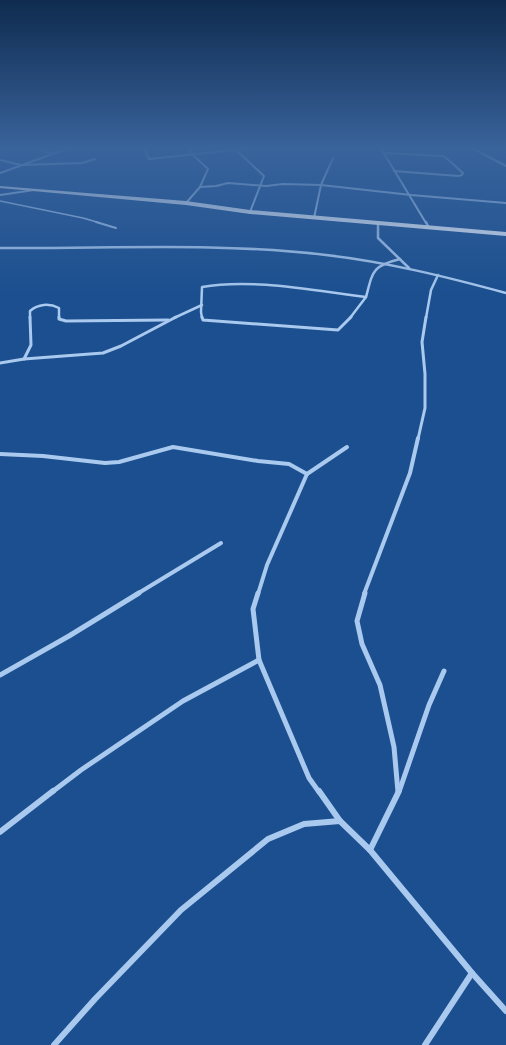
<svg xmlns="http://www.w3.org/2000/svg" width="506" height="1045" font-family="Overpass,sans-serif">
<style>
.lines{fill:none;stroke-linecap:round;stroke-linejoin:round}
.service-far1{stroke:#a9c9ee;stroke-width:1.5}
.service{stroke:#a9c9ee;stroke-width:2}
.minor-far5{stroke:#a9c9ee;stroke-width:2}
.minor-far4{stroke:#a9c9ee;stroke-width:2.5}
.minor-far3{stroke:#a9c9ee;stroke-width:3}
.minor-far2{stroke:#a9c9ee;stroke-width:4}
.minor-far1{stroke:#a9c9ee;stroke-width:5}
.minor{stroke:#a9c9ee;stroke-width:6}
.primary{fill:#f0f6ff;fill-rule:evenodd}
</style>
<rect width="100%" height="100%" fill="#1b4f8f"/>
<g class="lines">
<!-- service-far1 -->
<path class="service-far1" d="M 0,201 L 83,218 L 100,223"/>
<!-- service -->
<path class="service" d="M 96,222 L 116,228"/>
<!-- minor-far5 -->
<g class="minor-far5">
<path d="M 35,148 L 53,154"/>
<path d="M 144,148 L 149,159 L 252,148"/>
<path d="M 189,148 L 193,155 L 208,169 L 200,187"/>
<path d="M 472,148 L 506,166"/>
<path d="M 235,149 L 264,176 L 250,212"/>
<path d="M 382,150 L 426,223"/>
<path d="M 384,153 L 444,156 L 463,173 L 462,175 L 458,176 L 394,171"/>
<path d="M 0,160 L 21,165 L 82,163 L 95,159"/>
<path d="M 0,173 L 69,148"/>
<path d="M 0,195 L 34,190"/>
<path d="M 186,203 L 200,187 L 216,186 L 228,183 L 266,186 L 283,184 L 321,185 L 411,195 L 506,203"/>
<path d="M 314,218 L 321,185 L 333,158"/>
</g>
<!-- minor-far4 -->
<g class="minor-far4">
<path d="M 426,222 L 429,228"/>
<path d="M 378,223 L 378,238 L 409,268"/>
<path d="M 0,248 C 108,249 218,242 326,255 C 387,262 447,277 506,293"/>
<path d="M 366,297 C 373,271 372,266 400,259"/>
<path d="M 30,318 L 30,311 C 38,304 49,303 59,308 L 59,318"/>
<path d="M 174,318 L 202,305"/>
<path d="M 202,318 L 201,312 L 202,287 C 252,278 315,291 366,297"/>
<path d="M 350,318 L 366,297"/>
<path d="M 426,318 L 431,290 L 438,275"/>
</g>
<!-- minor-far3 -->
<g class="minor-far3">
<path d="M 59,317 L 59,319 L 66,321 L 168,320"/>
<path d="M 202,317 L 203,320 L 338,330 L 351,317"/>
<path d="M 24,359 L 31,345 L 30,317"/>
<path d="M 0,363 L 24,359 L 103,353 L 121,346 L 176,317"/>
<path d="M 418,439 L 425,408 L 425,374 L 422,342 L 426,317"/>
</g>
<!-- minor-far2 -->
<g class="minor-far2">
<path d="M 0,454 L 43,456 L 105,463 L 119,462 L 173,447 L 258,461 L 289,464 L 307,474 L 267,565 L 258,594"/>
<path d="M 307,474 L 347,447"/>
<path d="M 137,594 L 221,543"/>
<path d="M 364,594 L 410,473 L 418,438"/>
</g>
<!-- minor-far1 -->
<g class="minor-far1">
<path d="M 258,593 L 253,609 L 259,660 L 309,778 L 319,792"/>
<path d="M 365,593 L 357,621 L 362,644 L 380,685 L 394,747 L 398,792"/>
<path d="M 0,675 L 69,636 L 139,593"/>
<path d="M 400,789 L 429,705 L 444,671"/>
<path d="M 52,792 L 81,770 L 183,701 L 259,660"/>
</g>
<!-- minor -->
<g class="minor">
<path d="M 319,791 L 340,821 L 370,850 L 472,973 L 506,1011"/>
<path d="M 0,832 L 53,791"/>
<path d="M 370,850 L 399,791"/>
<path d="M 54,1045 L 95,999 L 181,910 L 268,839 L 304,824 L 340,821"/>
<path d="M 425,1045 L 472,973"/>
</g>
<!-- primary -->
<path class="primary" d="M 0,186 L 186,201 L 250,210 L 506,232 L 506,236 L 250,214 L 186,205 L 0,188 Z"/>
</g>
<!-- sky -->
<linearGradient id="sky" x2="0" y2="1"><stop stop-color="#0f2b4f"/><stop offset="0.5" stop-color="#39639b"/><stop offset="1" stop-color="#39639b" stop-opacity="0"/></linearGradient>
<rect width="506" height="295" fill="url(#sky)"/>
</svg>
